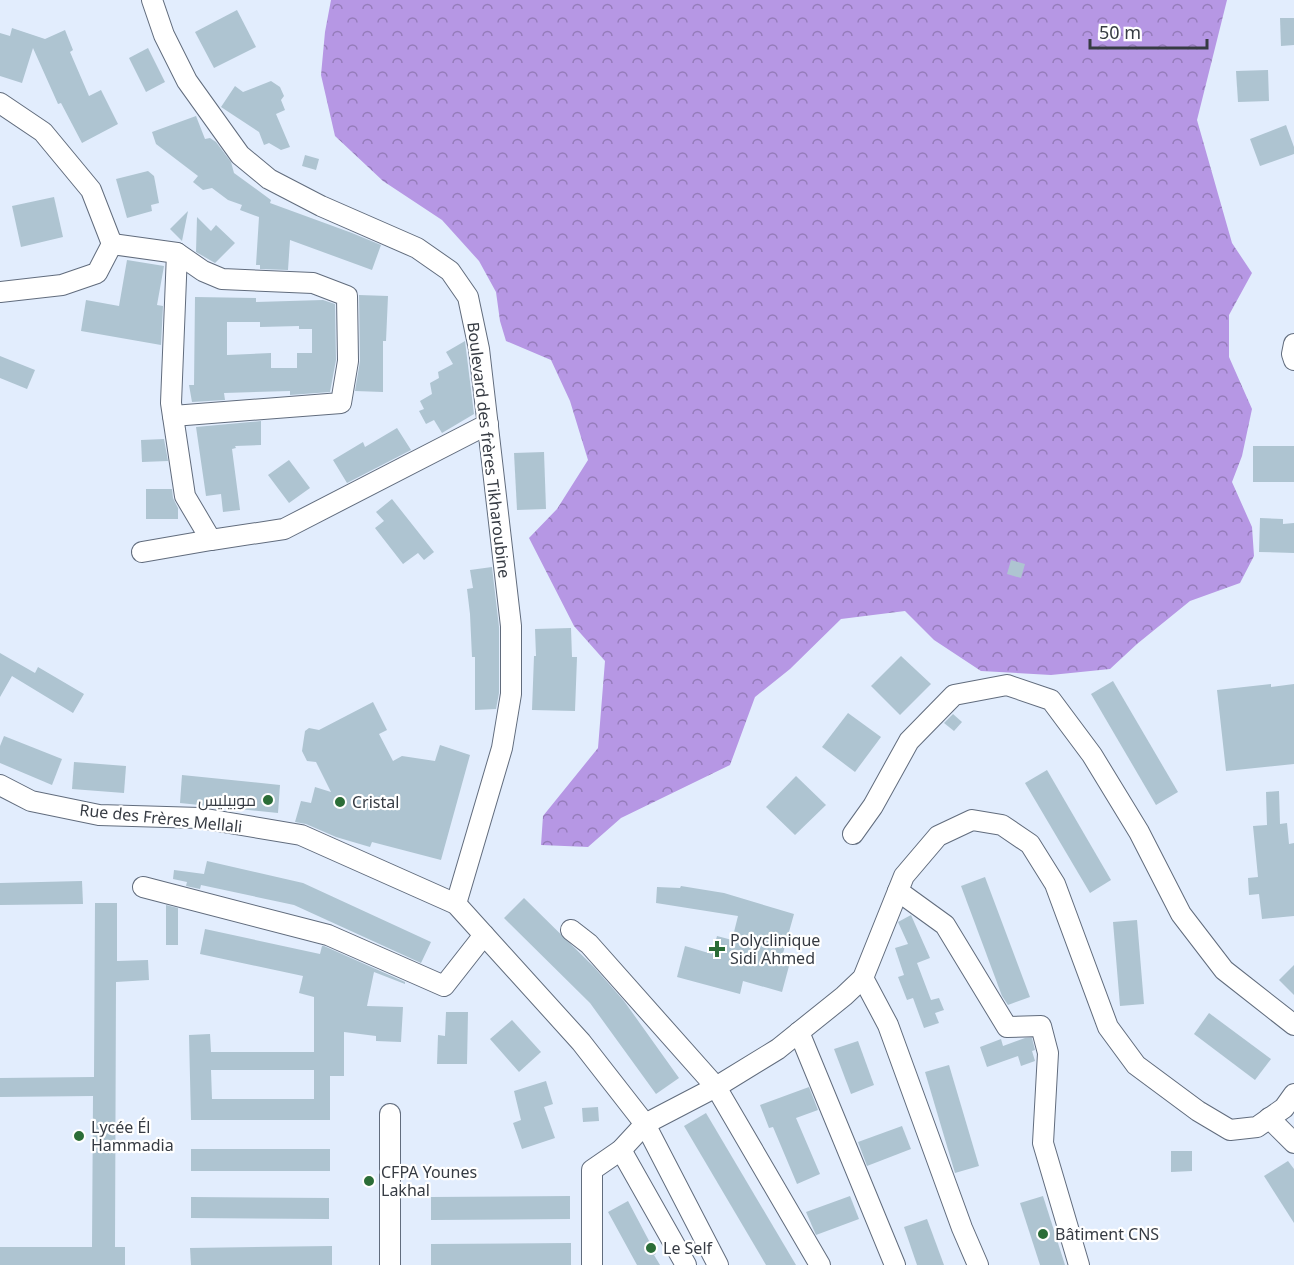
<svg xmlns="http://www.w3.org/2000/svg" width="1294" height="1265" font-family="'Noto Sans',Cairo,sans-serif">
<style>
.forest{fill:url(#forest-crowns)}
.building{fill:#aec4d1;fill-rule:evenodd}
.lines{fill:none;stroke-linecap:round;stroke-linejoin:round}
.minor-casing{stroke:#616c7d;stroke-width:22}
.minor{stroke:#fff;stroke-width:20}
.poi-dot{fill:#2b6d37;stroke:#fff;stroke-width:2}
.labels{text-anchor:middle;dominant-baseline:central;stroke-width:4.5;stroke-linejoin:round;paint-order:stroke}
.street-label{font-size:16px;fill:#363b43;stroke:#fff}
.poi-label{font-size:16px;fill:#363b43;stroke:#fff;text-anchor:start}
</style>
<defs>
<pattern id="forest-crowns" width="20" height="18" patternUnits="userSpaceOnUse" patternTransform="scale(1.5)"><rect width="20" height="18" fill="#b697e4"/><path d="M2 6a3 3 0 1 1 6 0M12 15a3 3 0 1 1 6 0" fill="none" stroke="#957cba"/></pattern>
</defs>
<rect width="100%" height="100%" fill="#e2edfd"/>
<!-- forest -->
<path class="forest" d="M 331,0 L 1227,0 L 1197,120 L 1232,243 L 1252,273 L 1229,315 L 1229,357 L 1252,409 L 1242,456 L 1232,482 L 1252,527 L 1254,556 L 1240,583 L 1190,601 L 1137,644 L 1110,669 L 1051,675 L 981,671 L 934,640 L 905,611 L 841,619 L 790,669 L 755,697 L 730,765 L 621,818 L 588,847 L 541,845 L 543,816 L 598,748 L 605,661 L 574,626 L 529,538 L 557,509 L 588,460 L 570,401 L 551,360 L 506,341 L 500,321 L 496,292 L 479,261 L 442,220 L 383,181 L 335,136 L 321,75 L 325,32 Z"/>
<!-- building -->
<g class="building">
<path d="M 237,10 L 256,47 L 214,68 L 195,32 Z"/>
<path d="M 1280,18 L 1294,18 L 1294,45 L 1281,46 Z"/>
<path d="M 12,28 L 45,39 L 65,30 L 73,50 L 70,52 L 89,96 L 101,90 L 118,124 L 82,143 L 61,103 L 58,104 L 33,48 L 22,83 L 0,76 L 0,33 L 10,36 Z"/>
<path d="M 148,48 L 165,82 L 146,92 L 129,58 Z"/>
<path d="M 1268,70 L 1269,101 L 1238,102 L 1236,71 Z"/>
<path d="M 271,81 L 280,87 L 284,96 L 281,100 L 285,110 L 276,114 L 290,147 L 281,150 L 269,143 L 264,145 L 259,132 L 221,107 L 235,86 L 243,92 Z"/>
<path d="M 196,116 L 205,139 L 210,138 L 216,142 L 231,162 L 234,173 L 271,200 L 270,203 L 352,233 L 381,245 L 372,270 L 290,240 L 288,270 L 260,269 L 260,265 L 256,265 L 259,217 L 240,210 L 242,205 L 228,200 L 212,188 L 203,190 L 193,182 L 198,176 L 156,144 L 152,132 Z"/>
<path d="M 1286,125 L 1294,147 L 1294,154 L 1260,166 L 1250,139 Z"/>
<path d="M 305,155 L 319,159 L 316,170 L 302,166 Z"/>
<path d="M 148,171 L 154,176 L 159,203 L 151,205 L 152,211 L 127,218 L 116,179 Z"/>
<path d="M 54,197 L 63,237 L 21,247 L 12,206 Z"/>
<path d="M 188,211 L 182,241 L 170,229 Z"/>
<path d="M 197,217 L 211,231 L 216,225 L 235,243 L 215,263 L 196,252 Z"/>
<path d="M 127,260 L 164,266 L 157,305 L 163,306 L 161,345 L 81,331 L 86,300 L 119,306 Z"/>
<path d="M 359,295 L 388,296 L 386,341 L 383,341 L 383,392 L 355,391 L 360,361 Z"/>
<path d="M 195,297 L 256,298 L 256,302 L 323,300 L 335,304 L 336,360 L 330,392 L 290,395 L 290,391 L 224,393 L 225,400 L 192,402 L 189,385 L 194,385 ZM 227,322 L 260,322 L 260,327 L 299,326 L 299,329 L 312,329 L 312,353 L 297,353 L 297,368 L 271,368 L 271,353 L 227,355 Z"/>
<path d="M 465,341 L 474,414 L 442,433 L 434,420 L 426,424 L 419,411 L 424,409 L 420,401 L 432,394 L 430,383 L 439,378 L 438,372 L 453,364 L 446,352 Z"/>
<path d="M 0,356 L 35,370 L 27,389 L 0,378 Z"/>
<path d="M 261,421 L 261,445 L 235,446 L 236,448 L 232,449 L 240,510 L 223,512 L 221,494 L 206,496 L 196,427 Z"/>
<path d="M 397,428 L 411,450 L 347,483 L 333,460 L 363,442 L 365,447 Z"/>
<path d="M 164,439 L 168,461 L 142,462 L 141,440 Z"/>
<rect x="1253" y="446" width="41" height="36"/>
<path d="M 544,452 L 546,509 L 517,510 L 514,453 Z"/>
<path d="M 289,460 L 310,488 L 289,503 L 268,475 Z"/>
<path d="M 146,489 L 172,489 L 173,498 L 178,508 L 178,519 L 146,519 Z"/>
<path d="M 392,499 L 434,552 L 424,560 L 418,553 L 403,564 L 375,528 L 384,521 L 376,512 Z"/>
<path d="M 1260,518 L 1283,519 L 1283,524 L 1294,523 L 1294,553 L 1259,552 Z"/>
<path d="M 1011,560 L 1025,564 L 1021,578 L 1007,574 Z"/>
<path d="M 492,567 L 499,627 L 499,693 L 496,709 L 475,710 L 475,657 L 472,657 L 470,614 L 467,589 L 473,588 L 470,570 Z"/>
<path d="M 571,628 L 572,657 L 577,657 L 575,711 L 532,710 L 534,656 L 536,656 L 535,629 Z"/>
<path d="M 0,653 L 35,673 L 38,667 L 84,694 L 73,713 L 12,676 L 0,697 Z"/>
<path d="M 901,656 L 931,684 L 900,715 L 871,686 Z"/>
<path d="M 1113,681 L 1178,792 L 1156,805 L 1091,694 Z"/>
<path d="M 1271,684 L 1271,687 L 1294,684 L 1294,764 L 1226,771 L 1217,690 Z"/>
<path d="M 373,702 L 387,730 L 379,734 L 393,761 L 402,756 L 435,761 L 440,745 L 470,755 L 441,860 L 372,842 L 370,847 L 336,837 L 306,824 L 295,822 L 301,801 L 311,803 L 315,787 L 331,792 L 316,762 L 307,761 L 302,751 L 305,731 L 309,728 L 319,730 Z"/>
<path d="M 848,713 L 881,737 L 855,772 L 822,747 Z"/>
<path d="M 953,714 L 962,722 L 954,731 L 944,723 Z"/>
<path d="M 4,736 L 62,759 L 52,785 L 0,763 L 0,746 Z"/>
<path d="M 74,762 L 126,766 L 124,793 L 72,789 Z"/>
<path d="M 1047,770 L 1111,880 L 1090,893 L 1025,783 Z"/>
<path d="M 182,775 L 280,785 L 278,813 L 180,803 Z"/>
<path d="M 796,776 L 826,805 L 795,835 L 766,807 Z"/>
<path d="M 1279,791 L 1280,824 L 1287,823 L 1289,844 L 1294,843 L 1294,916 L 1262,919 L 1259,894 L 1249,895 L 1248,878 L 1258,877 L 1253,826 L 1267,825 L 1266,792 Z"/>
<path d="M 207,861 L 303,883 L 431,942 L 421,963 L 294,905 L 201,885 L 200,889 L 186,886 L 187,882 L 173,879 L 174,870 L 204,874 Z"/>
<path d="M 985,877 L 1030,997 L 1008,1005 L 1002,996 L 961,886 Z"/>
<path d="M 82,881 L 83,904 L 0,905 L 0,883 Z"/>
<path d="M 681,886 L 724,893 L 794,914 L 780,964 L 789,966 L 782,992 L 743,981 L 740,994 L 677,977 L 685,946 L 712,954 L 717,936 L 732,940 L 738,916 L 656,903 L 657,887 L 680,888 Z"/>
<path d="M 524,898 L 594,967 L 624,1001 L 679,1078 L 656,1094 L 590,1003 L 504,918 Z"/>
<path d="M 95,903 L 117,903 L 117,961 L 148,960 L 149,980 L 116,982 L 115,1247 L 125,1247 L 125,1265 L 0,1265 L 0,1247 L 92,1247 L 93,1096 L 0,1097 L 0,1078 L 94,1077 Z"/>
<path d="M 166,905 L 178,908 L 178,945 L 166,945 Z"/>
<path d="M 911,915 L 930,958 L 917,963 L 931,1000 L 939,998 L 944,1010 L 935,1013 L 939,1023 L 924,1028 L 913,998 L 907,1000 L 898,977 L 904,975 L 895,948 L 908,944 L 898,922 Z"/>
<path d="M 1137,920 L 1144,1004 L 1120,1006 L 1113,922 Z"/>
<path d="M 205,929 L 320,954 L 322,946 L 324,946 L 405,982 L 405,984 L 374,972 L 367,1006 L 403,1007 L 401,1042 L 376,1041 L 376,1036 L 344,1032 L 344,1076 L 330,1076 L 330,1120 L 191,1120 L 189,1035 L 210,1034 L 211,1052 L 314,1052 L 314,997 L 299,993 L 303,976 L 200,954 ZM 211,1070 L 314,1070 L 314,1099 L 212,1099 Z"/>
<path d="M 1294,965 L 1294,995 L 1279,980 Z"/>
<path d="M 446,1012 L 468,1012 L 467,1064 L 437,1064 L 438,1035 L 445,1036 Z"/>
<path d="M 1209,1013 L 1271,1059 L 1255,1080 L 1194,1034 Z"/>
<path d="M 512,1020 L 541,1052 L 519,1072 L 490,1039 Z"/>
<path d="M 1025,1038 L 1032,1038 L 1035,1050 L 1032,1051 L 1035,1061 L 1021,1066 L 1018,1056 L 987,1067 L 980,1047 L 1001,1039 L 1003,1046 Z"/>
<path d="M 858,1041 L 874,1085 L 851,1094 L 834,1049 Z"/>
<path d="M 949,1065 L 979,1166 L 955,1173 L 925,1072 Z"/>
<path d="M 546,1081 L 553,1104 L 544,1107 L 555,1138 L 522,1149 L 513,1123 L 521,1120 L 514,1091 Z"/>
<path d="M 809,1087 L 818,1110 L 796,1118 L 820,1174 L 797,1184 L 773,1127 L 769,1128 L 760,1105 Z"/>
<path d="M 598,1107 L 599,1121 L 583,1122 L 582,1108 Z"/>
<path d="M 706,1113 L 796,1265 L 766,1265 L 684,1126 Z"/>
<path d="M 902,1126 L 911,1149 L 867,1166 L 858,1142 Z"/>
<rect x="191" y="1149" width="139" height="22"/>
<path d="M 1171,1151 L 1192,1151 L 1192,1171 L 1171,1172 Z"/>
<path d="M 1288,1161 L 1294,1169 L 1294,1223 L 1264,1176 Z"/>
<path d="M 570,1196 L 570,1219 L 431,1220 L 431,1197 Z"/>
<path d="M 850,1196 L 859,1219 L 816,1235 L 806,1212 Z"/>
<path d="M 1043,1196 L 1065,1265 L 1040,1265 L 1020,1203 Z"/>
<path d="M 191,1197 L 329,1198 L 329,1219 L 191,1218 Z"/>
<path d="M 628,1201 L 656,1254 L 654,1255 L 660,1265 L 637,1265 L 608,1212 Z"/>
<path d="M 927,1219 L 944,1265 L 917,1265 L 904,1227 Z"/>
<path d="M 571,1243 L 571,1265 L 431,1265 L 431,1244 Z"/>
<path d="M 332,1246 L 332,1265 L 191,1265 L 190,1248 Z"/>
</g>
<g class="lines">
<!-- minor casing -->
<g class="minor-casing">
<g id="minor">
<path d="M 152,0 L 164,35 L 187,81 L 240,155 L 269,179 L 321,206 L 417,248 L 450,271 L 468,297 L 479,349 L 511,626 L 511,694 L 502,748 L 456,904"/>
<path d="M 0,103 L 43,132 L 91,190 L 112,244 L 97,273 L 62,285 L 0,292"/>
<path d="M 112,244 L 177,253 L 171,403 L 185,496 L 211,540 L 284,529 L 488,424"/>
<path d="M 1294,344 L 1292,354 L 1294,360"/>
<path d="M 173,416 L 341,403 L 348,361 L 347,296 L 313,283 L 222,279 L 203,271 L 177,253"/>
<path d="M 142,552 L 211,540"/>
<path d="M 0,785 L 31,801 L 99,815 L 200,818 L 301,835 L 456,904 L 581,1042 L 645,1124 L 718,1265"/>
<path d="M 853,834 L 873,806 L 909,741 L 954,695 L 1007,685 L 1051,700 L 1092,755 L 1139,832 L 1181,914 L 1224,970 L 1294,1025"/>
<path d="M 143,887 L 328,935 L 444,986 L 484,935"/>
<path d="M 898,891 L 945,925 L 1007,1027 L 1041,1026 L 1048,1053 L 1043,1143 L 1079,1265"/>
<path d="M 571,930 L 589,944 L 716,1087 L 820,1265"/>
<path d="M 863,978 L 888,1025 L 962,1228 L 978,1265"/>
<path d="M 799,1032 L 895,1265"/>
<path d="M 390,1114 L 390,1265"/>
<path d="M 1269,1118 L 1294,1143"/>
<path d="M 621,1150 L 686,1265"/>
<path d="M 592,1265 L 592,1170 L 621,1150 L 645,1124 L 716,1087 L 778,1049 L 844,996 L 863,978 L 904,876 L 938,836 L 972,820 L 1002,825 L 1030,844 L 1055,884 L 1108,1027 L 1136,1065 L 1198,1111 L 1230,1130 L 1257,1127 L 1284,1108 L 1294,1094"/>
</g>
</g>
<!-- minor -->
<use href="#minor" class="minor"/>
</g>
<!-- markers -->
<g class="poi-dot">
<circle cx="268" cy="800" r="6"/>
<circle cx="340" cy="802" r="6"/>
<path d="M714 940h6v6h6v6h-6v6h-6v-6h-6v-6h6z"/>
<circle cx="79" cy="1136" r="6"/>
<circle cx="369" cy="1181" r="6"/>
<circle cx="1043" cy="1234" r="6"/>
<circle cx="651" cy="1248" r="6"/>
</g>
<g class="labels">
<!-- street labels -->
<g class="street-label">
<text transform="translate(489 450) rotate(83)">Boulevard des frères Tikharoubine</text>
<text transform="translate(161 818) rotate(6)">Rue des Frères Mellali</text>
</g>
<!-- poi labels -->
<g class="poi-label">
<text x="256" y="800" text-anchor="end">موبيليس</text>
<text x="352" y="802">Cristal</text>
<text x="730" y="940">Polyclinique<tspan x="730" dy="18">Sidi Ahmed</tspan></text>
<text x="91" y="1127">Lycée Él<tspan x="91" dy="18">Hammadia</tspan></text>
<text x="381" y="1172">CFPA Younes<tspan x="381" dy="18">Lakhal</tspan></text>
<text x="1055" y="1234">Bâtiment CNS</text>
<text x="663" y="1248">Le Self</text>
</g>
</g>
<!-- scale -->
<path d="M1090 39v9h117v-9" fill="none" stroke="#363b43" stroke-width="3"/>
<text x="1099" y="39" font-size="18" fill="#363b43" stroke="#ffffff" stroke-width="4.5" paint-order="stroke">50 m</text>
</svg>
